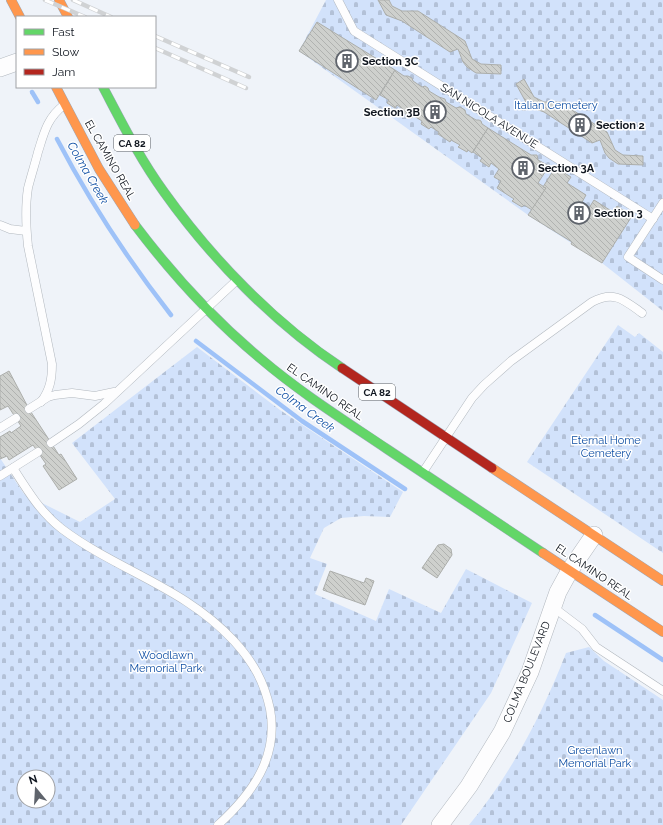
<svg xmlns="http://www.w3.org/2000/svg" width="663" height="825" font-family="Raleway,sans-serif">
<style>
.cemetery{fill:url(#cemetery-stones);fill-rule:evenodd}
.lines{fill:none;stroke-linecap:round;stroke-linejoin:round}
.stream{stroke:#9ec2f8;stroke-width:4.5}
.building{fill:url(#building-back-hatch);stroke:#acaeab}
.lane-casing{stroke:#b2b8bf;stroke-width:9}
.street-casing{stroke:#b2b8bf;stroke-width:18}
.fast-casing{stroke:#9da8b9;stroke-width:10}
.slow-casing{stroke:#9da8b9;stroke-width:10}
.jam-casing{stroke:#9da8b9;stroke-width:10}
.lane{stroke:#fdfdfe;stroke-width:8}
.street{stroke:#fdfdfe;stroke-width:17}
.fast{stroke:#63d668;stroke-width:9}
.slow{stroke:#ff974d;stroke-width:9}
.jam{stroke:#b3261e;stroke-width:9}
.rail-casing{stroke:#d0d2d4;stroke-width:4.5}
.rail{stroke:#fff;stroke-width:3;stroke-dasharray:9;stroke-linecap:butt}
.labels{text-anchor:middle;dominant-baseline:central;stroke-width:3;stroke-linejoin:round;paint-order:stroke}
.shield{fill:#fff;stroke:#585d63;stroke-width:1}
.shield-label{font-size:10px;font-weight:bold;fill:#111720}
.poi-label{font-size:11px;font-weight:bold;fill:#111720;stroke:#fff;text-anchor:start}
.park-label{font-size:11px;fill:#0f4fa4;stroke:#fff}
.street-label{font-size:11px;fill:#111720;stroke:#fff}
.water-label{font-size:12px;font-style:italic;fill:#1050a5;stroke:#fff}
</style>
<defs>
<pattern id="cemetery-stones" width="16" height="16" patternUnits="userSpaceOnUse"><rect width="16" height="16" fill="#d2e2fb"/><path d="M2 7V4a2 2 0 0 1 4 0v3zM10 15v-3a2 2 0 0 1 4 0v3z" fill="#b3c1d7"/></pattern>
<pattern id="building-back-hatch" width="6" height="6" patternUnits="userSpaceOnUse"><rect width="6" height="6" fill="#ced0cd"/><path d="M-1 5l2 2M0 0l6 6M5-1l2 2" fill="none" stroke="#b0b2b0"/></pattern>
</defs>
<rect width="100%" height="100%" fill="#eff3f9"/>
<!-- cemetery -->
<g class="cemetery">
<path d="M 326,0 L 663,0 L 663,311 L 602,263 L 528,215 L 299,51 Z"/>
<path d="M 618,325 L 635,337 L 639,333 L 663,352 L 663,553 L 527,462 Z"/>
<path d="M 197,347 L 280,410 L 403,492 L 390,517 L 364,516 L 341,518 L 324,528 L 310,558 L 327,564 L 315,594 L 376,621 L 389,589 L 441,613 L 466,569 L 532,603 L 491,693 L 401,825 L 0,825 L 0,458 L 24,494 L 80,522 L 115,499 L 72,443 ZM 24,777 L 48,777 L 48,801 L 24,801 Z"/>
<path d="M 589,647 L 604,661 L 663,700 L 663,825 L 469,825 C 511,774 542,715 566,653 Z"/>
</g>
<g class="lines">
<!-- stream -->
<g class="stream">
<path d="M 32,92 L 38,102"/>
<path d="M 57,139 C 89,200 128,260 171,315"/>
<path d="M 196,341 L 302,421 L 405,489"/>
<path d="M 595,615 L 663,660"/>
</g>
</g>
<!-- building -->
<g class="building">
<path d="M 378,0 L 389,0 L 392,6 L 402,11 L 418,11 L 465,41 L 472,59 L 481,64 L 501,65 L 501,74 L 476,73 L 467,67 L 463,62 L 458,49 L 450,52 L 402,21 L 386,15 Z"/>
<path d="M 317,22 L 395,70 L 376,100 L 299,51 Z"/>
<path d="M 395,70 L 404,76 L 408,76 L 412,78 L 413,81 L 422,87 L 425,86 L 428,88 L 429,91 L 439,97 L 445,99 L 446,102 L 456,108 L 460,107 L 465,110 L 466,114 L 476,120 L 479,120 L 481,121 L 482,124 L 488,128 L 472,153 L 468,150 L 467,152 L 458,147 L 460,145 L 451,140 L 450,142 L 438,134 L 439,132 L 431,127 L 429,129 L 421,124 L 422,121 L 414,116 L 412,118 L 404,113 L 405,111 L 397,105 L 395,108 L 387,103 L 389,100 L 380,95 Z"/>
<path d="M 524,79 L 534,97 L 544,102 L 560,102 L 607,132 L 615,150 L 623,155 L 643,156 L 643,165 L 618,164 L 609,158 L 605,153 L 600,140 L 592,143 L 544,112 L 528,106 L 516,84 Z"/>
<path d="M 488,128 L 531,155 L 537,155 L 538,160 L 549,166 L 538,183 L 546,188 L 532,210 L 524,205 L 522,207 L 512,201 L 514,199 L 497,188 L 501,181 L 494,177 L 499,169 L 491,163 L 489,167 L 480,161 L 482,158 L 473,152 Z"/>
<path d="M 553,166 L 571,177 L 567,183 L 586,195 L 581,204 L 589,208 L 594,200 L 613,212 L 617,206 L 632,216 L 602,263 L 571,244 L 572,242 L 528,215 L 546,188 L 543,187 L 553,171 L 550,170 Z"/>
<path d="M 9,371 L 29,409 L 59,455 L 61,454 L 77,479 L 59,490 L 43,466 L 46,464 L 33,445 L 9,460 L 7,456 L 0,459 L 0,437 L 10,431 L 11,433 L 21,426 L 8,406 L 0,410 L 0,376 Z"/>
<path d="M 444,544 L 451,549 L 452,555 L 437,578 L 422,568 L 438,545 Z"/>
<path d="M 330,571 L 364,583 L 366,578 L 374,581 L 365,605 L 323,590 Z"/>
</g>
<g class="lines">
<!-- lane casing -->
<g class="lane-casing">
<g id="lane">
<path d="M 338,0 L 354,31 L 653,219"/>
<path d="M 663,203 L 628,257 L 663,280"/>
<path d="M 0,225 L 10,229 L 26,231"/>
<path d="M 41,402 C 50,390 52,379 52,364 L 28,246 C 26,227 25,207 28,188 C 31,176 35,164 38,152 C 44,133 47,118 64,105"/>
<path d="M 29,409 L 48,397 L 55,395 L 72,393 L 95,396 L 114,392"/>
<path d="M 0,428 L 16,418"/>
<path d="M 51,443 L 79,424 L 104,404 L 236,281"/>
<path d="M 13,468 C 27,490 41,513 62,529 C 118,571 184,587 234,641 C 253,662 264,681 270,709 C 279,757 252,794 218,825"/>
<path d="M 423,472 L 472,398 L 484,385 L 511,361 L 592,302 C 614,290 624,300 642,313"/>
<path d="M 0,476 L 38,452"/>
<path d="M 553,607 L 582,629 L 596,647 L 663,691"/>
</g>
</g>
<!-- street casing -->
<g class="street-casing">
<g id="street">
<path d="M 0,68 L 17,62"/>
<path d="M 440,825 L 469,786 L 502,732 L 530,672 L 558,592 L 570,570 L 594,535"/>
</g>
</g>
<!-- fast casing -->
<g class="fast-casing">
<g id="fast">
<path d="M 103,87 C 122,123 140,159 164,192 C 211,258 274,323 342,368"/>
<path d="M 135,225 C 172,274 214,320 261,359 C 301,393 344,420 387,449 C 439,484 491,518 543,553"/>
</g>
</g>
<!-- slow casing -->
<g class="slow-casing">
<g id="slow">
<path d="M 11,0 L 20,17"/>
<path d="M 59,0 L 68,17"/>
<path d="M 56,87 L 99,169 L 135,225"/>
<path d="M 492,468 L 663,581"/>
<path d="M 543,553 L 663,632"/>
</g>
</g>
<!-- jam casing -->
<g class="jam-casing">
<path id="jam" d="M 342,368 L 492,468"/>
</g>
<!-- lane -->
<use href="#lane" class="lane"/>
<!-- street -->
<use href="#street" class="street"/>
<!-- fast -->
<use href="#fast" class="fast"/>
<!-- slow -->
<use href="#slow" class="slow"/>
<!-- jam -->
<use href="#jam" class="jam"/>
<!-- rail casing -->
<g class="rail-casing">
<g id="rail">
<path d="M 45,0 L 85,17"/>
<path d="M 73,0 L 111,17"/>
<path d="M 155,36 L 249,77"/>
<path d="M 155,48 L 246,88"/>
</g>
</g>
<!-- rail -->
<use href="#rail" class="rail"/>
</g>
<!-- icons -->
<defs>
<g id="building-ring" transform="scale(1.15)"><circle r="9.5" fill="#fff" stroke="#5f646c" stroke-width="1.5"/><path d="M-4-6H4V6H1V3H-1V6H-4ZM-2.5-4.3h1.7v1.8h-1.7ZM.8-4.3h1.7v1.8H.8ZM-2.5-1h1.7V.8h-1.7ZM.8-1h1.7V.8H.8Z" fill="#5f646c"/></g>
</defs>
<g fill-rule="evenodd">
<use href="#building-ring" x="347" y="61"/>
<use href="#building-ring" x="435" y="112"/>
<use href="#building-ring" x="580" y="125"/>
<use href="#building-ring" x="523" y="168"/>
<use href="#building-ring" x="579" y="213"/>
</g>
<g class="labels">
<!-- shield labels -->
<g class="shield">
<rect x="114" y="135" width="36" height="16" rx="3"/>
<rect x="359" y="384" width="36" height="16" rx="3"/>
</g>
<g class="shield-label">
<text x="132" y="143">CA 82</text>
<text x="377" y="392">CA 82</text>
</g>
<!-- poi labels -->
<g class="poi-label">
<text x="362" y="61">Section 3C</text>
<text x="420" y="112" text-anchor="end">Section 3B</text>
<text x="596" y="125">Section 2</text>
<text x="538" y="168">Section 3A</text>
<text x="594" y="213">Section 3</text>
</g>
<!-- park labels -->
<g class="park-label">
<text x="556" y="105">Italian Cemetery</text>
<text x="606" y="440">Eternal Home<tspan x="606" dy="13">Cemetery</tspan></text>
<text x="166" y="655">Woodlawn<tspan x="166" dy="13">Memorial Park</tspan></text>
<text x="595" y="750">Greenlawn<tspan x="595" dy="13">Memorial Park</tspan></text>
</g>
<!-- street labels -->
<g class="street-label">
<text transform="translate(489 116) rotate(32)">SAN NICOLA AVENUE</text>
<text transform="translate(110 160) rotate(60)">EL CAMINO REAL</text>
<text transform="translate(325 392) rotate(35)">EL CAMINO REAL</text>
<text transform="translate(594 572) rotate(34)">EL CAMINO REAL</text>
<text transform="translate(527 672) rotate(-68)">COLMA BOULEVARD</text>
</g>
<!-- water labels -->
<g class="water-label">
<text transform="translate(88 173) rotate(60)">Colma Creek</text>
<text transform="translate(305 409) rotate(36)">Colma Creek</text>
</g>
</g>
<!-- legend -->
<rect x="16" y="16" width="140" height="72" fill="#ffffff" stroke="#a0a2a6"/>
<rect x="24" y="29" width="20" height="6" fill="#63d668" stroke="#a0a2a6"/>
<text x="52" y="36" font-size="12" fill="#111720">Fast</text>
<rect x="24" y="49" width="20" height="6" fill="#ff974d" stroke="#a0a2a6"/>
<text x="52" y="56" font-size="12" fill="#111720">Slow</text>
<rect x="24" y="69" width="20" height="6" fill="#b3261e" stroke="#a0a2a6"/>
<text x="52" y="76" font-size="12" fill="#111720">Jam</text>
<!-- north arrow -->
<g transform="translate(36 789) rotate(342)"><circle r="19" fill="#ffffff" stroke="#a0a2a6"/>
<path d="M0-3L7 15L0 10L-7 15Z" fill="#5f646c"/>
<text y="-6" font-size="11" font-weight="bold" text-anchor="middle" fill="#111720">N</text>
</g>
</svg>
